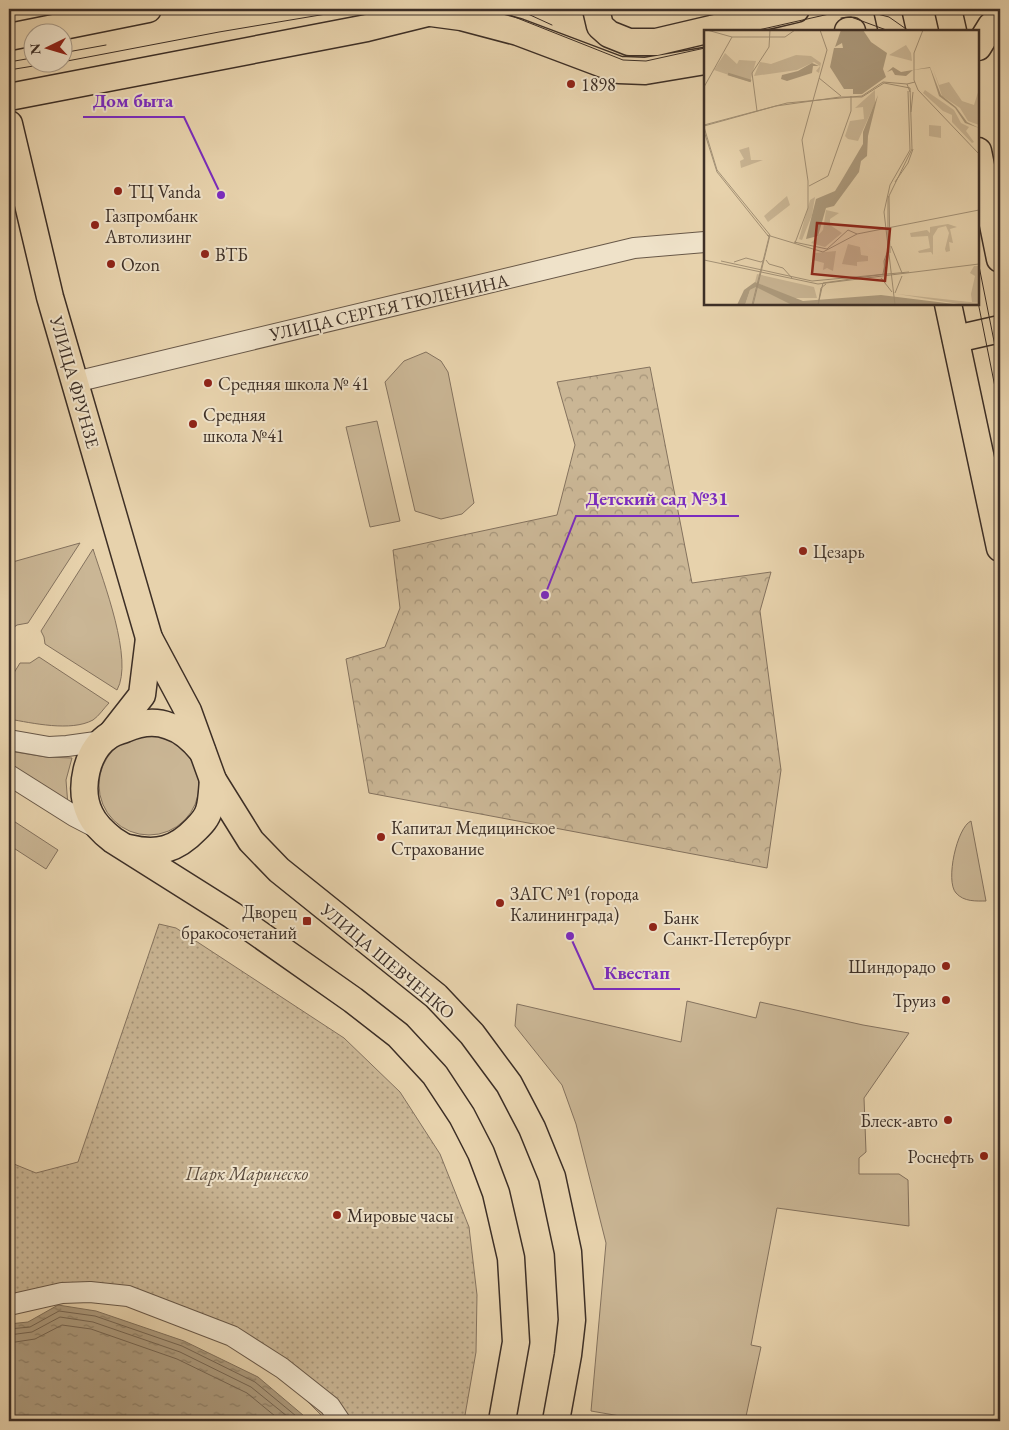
<svg xmlns="http://www.w3.org/2000/svg" width="1009" height="1430" font-family="'EB Garamond',serif">
<style>
.grass{fill:#cab695;stroke:#84725e}
.forest{fill:url(#forest-crowns);stroke:#84725e}
.park{fill:url(#park-dots);stroke:#84725e}
.water{fill:url(#water-ripples);stroke:#80705b}
.lines{fill:none;stroke-linecap:round;stroke-linejoin:round}
.shore{stroke:#756552;stroke-width:1}
.minor-casing{stroke:#685848;stroke-width:22}
.major-casing{stroke:#3d2f26;stroke-width:29}
.minor{stroke:#efe2c9;stroke-width:20}
.major{stroke:#e7d2ac;stroke-width:26}
.tram{stroke:#3d2f26;stroke-width:1}
.poi-dot{fill:#8f2418;stroke:#efe2c9;stroke-width:2}
.labels{text-anchor:middle;dominant-baseline:central;stroke-width:4;stroke-linejoin:round;paint-order:stroke}
.poi-label{font-size:18px;fill:#3d2f26;stroke:#efe2c9;text-anchor:start}
.street-label{font-size:18px;fill:#3d2f26;stroke:#efe2c9}
.park-label{font-size:18px;font-style:italic;fill:#594a3c;stroke:#efe2c9}
.inset-river{fill:none;stroke:#ad9b7e;stroke-width:2.5}
.inset-road{fill:none;stroke:#a39176;stroke-width:1}
.view{fill:#8f2418;fill-opacity:0.15;stroke:#8f2418;stroke-width:2.5}
.inset-edge{fill:none;stroke:#3d2f26;stroke-width:2.5}
.leader{fill:none;stroke:#7b2cbf;stroke-width:2}
.callout-dot{fill:#7b2cbf;stroke:#efe2c9;stroke-width:2}
.callout-label{font-size:19px;text-anchor:middle;font-weight:bold;fill:#7b2cbf;stroke:#efe2c9;stroke-width:4;stroke-linejoin:round;paint-order:stroke}
</style>
<defs>
<pattern id="forest-crowns" width="20" height="18" patternUnits="userSpaceOnUse" patternTransform="scale(1.25)"><rect width="20" height="18" fill="#cab695"/><path d="M2 6a3 3 0 1 1 6 0M12 15a3 3 0 1 1 6 0" fill="none" stroke="#a59479"/></pattern>
<pattern id="park-dots" width="8" height="8" patternUnits="userSpaceOnUse" patternTransform="scale(1.25)"><rect width="8" height="8" fill="#cab695"/><path d="M2 2h.1M6 6h.1" fill="none" stroke="#a59479" stroke-width="1.8" stroke-linecap="round"/></pattern>
<pattern id="water-ripples" width="26" height="14" patternUnits="userSpaceOnUse" patternTransform="scale(1.25)"><rect width="26" height="14" fill="#ad9b7e"/><path d="M2 4q2-2 4 0t4 0M15 11q2-2 4 0t4 0" fill="none" stroke="#8e7f67"/></pattern>
</defs>
<rect width="100%" height="100%" fill="#e7d2ac"/>
<filter id="stains"><feTurbulence type="fractalNoise" baseFrequency=".004" numOctaves="4"/><feColorMatrix values="0 0 0 0 .2 0 0 0 0 .09 0 0 0 0 .02 0 0 0 .5 -.17"/></filter>
<radialGradient id="worn" r=".72"><stop offset=".6" stop-color="#630" stop-opacity="0"/><stop offset="1" stop-color="#630" stop-opacity=".3"/></radialGradient>
<!-- grass -->
<g class="grass">
<path d="M 426,352 L 441,361 L 448,372 L 474,503 L 462,514 L 441,519 L 415,511 L 385,382 L 404,361 Z"/>
<path d="M 377,421 L 400,521 L 370,527 L 346,427 Z"/>
<path d="M 80,543 L 28,623 L 17,625 L 9,631 L 9,563 Z"/>
<path d="M 93,549 C 103,581 134,660 117,690 L 45,644 L 44,637 L 41,631 Z"/>
<path d="M 39,657 L 109,703 C 104,708 99,716 93,720 C 71,732 32,723 9,719 L 9,681 L 20,663 L 30,663 Z"/>
<circle cx="149" cy="785" r="50"/>
<path d="M 9,751 L 46,757 L 72,758 L 66,780 L 68,806 L 9,766 Z"/>
<path d="M 9,818 L 58,850 L 46,869 L 9,845 Z"/>
<path d="M 971,821 L 986,901 C 976,901 964,902 956,893 C 945,881 957,827 971,821 Z"/>
<path d="M 687,1001 L 756,1018 L 760,1002 L 863,1025 L 909,1033 L 864,1098 L 866,1152 L 859,1158 L 859,1174 L 899,1174 L 908,1180 L 909,1226 L 777,1208 L 751,1345 L 761,1347 L 745,1421 L 649,1421 L 591,1411 L 606,1243 L 576,1124 L 562,1085 L 515,1026 L 517,1004 L 681,1042 Z"/>
</g>
<!-- forest -->
<path class="forest" d="M 650,367 L 692,583 L 771,572 L 760,611 L 781,770 L 767,868 L 369,793 L 346,659 L 385,647 L 400,608 L 393,550 L 557,515 L 575,445 L 557,382 Z"/>
<!-- park -->
<path class="park" d="M 159,924 L 176,928 L 344,1038 L 400,1092 L 440,1154 L 469,1227 L 477,1295 L 476,1352 L 464,1421 L 327,1421 L 285,1379 L 237,1346 L 132,1302 L 64,1299 L 9,1310 L 9,1162 L 36,1173 L 78,1162 Z"/>
<!-- water -->
<path class="water" d="M 58,1305 L 96,1311 L 184,1341 L 258,1377 L 310,1421 L 9,1421 L 9,1324 L 28,1322 Z"/>
<g class="lines">
<!-- shore -->
<g class="shore">
<path d="M 9,1329 L 30,1327 L 59,1311 L 95,1316 L 182,1346 L 255,1382 L 302,1421"/>
<path d="M 9,1335 L 32,1332 L 60,1317 L 93,1322 L 180,1352 L 251,1387 L 293,1421"/>
<path d="M 9,1343 L 35,1339 L 62,1325 L 91,1329 L 177,1359 L 247,1393 L 281,1421"/>
</g>
<!-- minor casing -->
<g class="minor-casing">
<g id="minor">
<path d="M 75,382 L 634,248 L 705,242"/>
<path d="M 9,740 L 49,747 L 67,746 L 103,741"/>
<path d="M 9,775 L 74,816 L 101,830"/>
<path d="M 9,1305 L 62,1293 L 90,1292 L 128,1296 L 232,1336 L 282,1368 L 330,1406 L 340,1421"/>
</g>
</g>
<!-- major casing -->
<g class="major-casing">
<g id="major">
<path d="M 596,9 L 600,26 L 609,34 L 629,42 L 656,42 L 796,9"/>
<path d="M 887,9 L 892,31"/>
<path d="M 948,9 L 953,31"/>
<path d="M 431,13 L 461,17 L 518,32 L 619,70 L 645,71 L 705,61"/>
<path d="M 848,31 L 852,31"/>
<path d="M 9,37 L 148,9"/>
<path d="M 978,47 L 991,26 L 1000,18"/>
<path d="M 9,97 L 367,28 L 444,9"/>
<path d="M 9,124 L 50,297 L 149,638 L 188,711 L 213,780 L 251,841 L 279,870 L 436,996 L 472,1034 L 509,1084 L 532,1128 L 552,1177 L 568,1252 L 572,1320 L 568,1355 L 556,1421"/>
<path d="M 978,151 L 1000,259"/>
<path d="M 948,304 L 1000,548"/>
<path d="M 956,339 L 1000,329"/>
<path d="M 113,732 L 142,695 L 149,638"/>
<path d="M 202,751 C 193,740 183,730 169,726 C 154,720 139,723 125,729 C 120,731 115,732 110,735 C 86,750 78,789 90,814 C 95,825 104,833 113,840 L 232,915 L 353,1000 L 398,1035 L 435,1075 L 462,1116 L 481,1153 L 496,1193 L 511,1258 L 516,1342 L 502,1421"/>
<path d="M 129,848 C 157,855 176,850 196,829 C 201,824 207,818 209,810 C 212,801 212,789 213,780"/>
</g>
</g>
<!-- minor -->
<use href="#minor" class="minor"/>
<!-- major -->
<use href="#major" class="major"/>
<!-- tram -->
<g class="tram">
<path d="M 489,9 L 507,14 L 623,60 L 646,61 L 705,48"/>
<path d="M 517,9 L 552,25"/>
<path d="M 841,18 L 851,17 L 889,31"/>
<path d="M 754,31 L 838,12 L 858,9 L 889,17 L 909,31"/>
<path d="M 62,53 L 106,45"/>
<path d="M 9,62 L 32,58"/>
<path d="M 62,62 L 219,32 L 356,9"/>
<path d="M 9,70 L 58,62"/>
<path d="M 978,261 L 1000,371"/>
<path d="M 978,302 L 1000,412"/>
</g>
</g>
<!-- markers -->
<g class="poi-dot">
<circle cx="571" cy="84" r="5"/>
<circle cx="118" cy="191" r="5"/>
<circle cx="95" cy="225" r="5"/>
<circle cx="205" cy="254" r="5"/>
<circle cx="111" cy="264" r="5"/>
<circle cx="208" cy="383" r="5"/>
<circle cx="193" cy="424" r="5"/>
<circle cx="803" cy="551" r="5"/>
<circle cx="381" cy="837" r="5"/>
<circle cx="500" cy="903" r="5"/>
<rect x="302" y="916" width="10" height="10" rx="2.5"/>
<circle cx="653" cy="927" r="5"/>
<circle cx="946" cy="966" r="5"/>
<circle cx="946" cy="1000" r="5"/>
<circle cx="948" cy="1120" r="5"/>
<circle cx="984" cy="1156" r="5"/>
<circle cx="337" cy="1215" r="5"/>
</g>
<g class="labels">
<!-- poi labels -->
<g class="poi-label">
<text x="581" y="84">1898</text>
<text x="128" y="191">ТЦ Vanda</text>
<text x="105" y="215">Газпромбанк<tspan x="105" dy="21">Автолизинг</tspan></text>
<text x="215" y="254">ВТБ</text>
<text x="121" y="264">Ozon</text>
<text x="218" y="383">Средняя школа № 41</text>
<text x="203" y="414">Средняя<tspan x="203" dy="21">школа №41</tspan></text>
<text x="813" y="551">Цезарь</text>
<text x="391" y="827">Капитал Медицинское<tspan x="391" dy="21">Страхование</tspan></text>
<text x="510" y="893">ЗАГС №1 (города<tspan x="510" dy="21">Калининграда)</tspan></text>
<text x="297" y="911" text-anchor="end">Дворец<tspan x="297" dy="21">бракосочетаний</tspan></text>
<text x="663" y="917">Банк<tspan x="663" dy="21">Санкт-Петербург</tspan></text>
<text x="936" y="966" text-anchor="end">Шиндорадо</text>
<text x="936" y="1000" text-anchor="end">Труиз</text>
<text x="938" y="1120" text-anchor="end">Блеск-авто</text>
<text x="974" y="1156" text-anchor="end">Роснефть</text>
<text x="347" y="1215">Мировые часы</text>
</g>
<!-- street labels -->
<g class="street-label">
<text transform="translate(389 307) rotate(-13)">УЛИЦА СЕРГЕЯ ТЮЛЕНИНА</text>
<text transform="translate(75 382) rotate(74)">УЛИЦА ФРУНЗЕ</text>
<text transform="translate(388 961) rotate(40)">УЛИЦА ШЕВЧЕНКО</text>
</g>
<!-- park labels -->
<g class="park-label">
<text x="247" y="1173">Парк Маринеско</text>
</g>
</g>
<!-- overview -->
<g transform="translate(704 30)">
<rect width="275" height="275" fill="#e7d2ac"/>
<path d="M 132,221 L 129,241 L 123,238 L 119,240 L 120,233 L 109,230 L 111,223 ZM 193,264 L 275,273 L 275,275 L 261,275 Z" fill="#cab695"/>
<path d="M 202,15 L 207,23 L 208,31 L 185,25 ZM 229,39 L 235,55 L 245,52 L 258,71 L 270,75 L 275,59 L 275,95 L 264,91 L 256,78 L 238,66 ZM 171,60 L 171,73 L 154,111 L 144,109 L 141,106 L 146,91 L 160,89 L 159,77 L 151,78 ZM 221,60 L 250,80 L 257,93 L 265,97 L 262,101 L 270,112 L 268,113 L 248,92 L 248,85 L 239,81 L 219,63 ZM 225,95 L 237,96 L 237,108 L 225,106 ZM 45,117 L 47,130 L 59,130 L 37,138 L 36,131 L 40,129 L 35,120 ZM 244,194 L 253,197 L 246,199 L 249,213 L 245,212 L 246,221 L 242,222 L 241,219 L 245,203 L 242,196 L 234,198 L 229,206 L 229,225 L 227,222 L 215,223 L 214,221 L 226,218 L 224,206 L 207,207 L 206,203 L 223,200 L 226,203 L 226,197 ZM 144,214 L 156,217 L 157,225 L 164,226 L 164,231 L 153,232 L 153,236 L 138,234 ZM 270,236 L 275,236 L 275,273 L 268,272 L 267,264 L 271,246 L 266,243 ZM 53,244 L 110,257 L 113,268 L 89,268 L 51,252 Z" fill="#cab695"/>
<path d="M 21,23 L 33,34 L 35,30 L 52,31 L 46,52 L 10,40 ZM 92,25 L 107,26 L 117,33 L 115,43 L 112,41 L 116,36 L 110,32 L 93,40 L 50,46 L 56,32 L 67,34 ZM 83,166 L 86,175 L 64,192 L 60,186 ZM 111,167 L 108,185 L 98,210 L 95,209 L 106,170 ZM 122,180 L 135,183 L 126,189 L 126,195 L 138,203 L 121,217 L 107,213 L 119,200 ZM 52,257 L 66,261 L 88,275 L 41,275 L 46,260 Z" fill="#cab695"/>
<path d="M 137,0 L 159,0 L 167,12 L 183,23 L 179,39 L 182,47 L 158,64 L 149,64 L 149,59 L 140,59 L 126,37 L 130,18 L 139,18 L 138,13 L 131,17 ZM 108,33 L 115,36 L 109,36 L 108,43 L 83,51 L 77,49 L 78,45 L 94,41 ZM 189,37 L 197,42 L 226,37 L 237,65 L 252,77 L 263,92 L 275,98 L 261,93 L 251,78 L 235,66 L 226,38 L 209,40 L 202,46 L 191,45 L 188,40 L 183,42 ZM 174,65 L 164,106 L 163,126 L 157,131 L 155,142 L 130,176 L 122,178 L 114,206 L 102,209 L 112,169 L 131,161 L 136,153 L 159,114 L 159,102 ZM 51,252 L 99,271 L 177,265 L 258,275 L 88,275 L 52,257 L 46,260 L 41,275 L 33,275 L 40,260 Z" fill="#ad9b7e"/>
<path class="inset-river" d="M 24,44 L 47,51"/>
<path class="inset-road" d="M 3,0 L 28,7 L 81,7 L 91,0M 219,0 L 210,23 L 210,50 L 214,60 L 275,124M 115,48 L 137,66M 0,57 L 28,7M 206,62 L 203,54 L 211,52M 53,81 L 48,43 L 65,17 L 66,0M 207,82 L 209,62M 0,95 L 83,73 L 158,66 L 179,52 L 203,54M 0,96 L 72,76 L 136,67 L 158,67 L 180,53 L 206,58 L 208,119 L 184,168 L 184,220 L 180,231 L 181,244 L 119,253 L 114,275M 0,97 L 13,140 L 66,205 L 49,275M 0,101 L 13,142 L 65,207 L 48,275M 191,152 L 204,133 L 209,119M 105,156 L 124,146 L 147,81 L 147,66M 185,166 L 186,223M 63,205 L 119,222 L 153,204 L 275,180M 90,212 L 123,219 L 144,200 L 153,204M 91,213 L 104,178 L 104,151 L 98,110 L 123,20 L 116,0M 187,216 L 198,243M 0,230 L 114,254 L 275,234M 62,230 L 65,234 L 79,238 L 88,248M 17,231 L 108,251 L 205,242M 30,232 L 42,228 L 57,232 L 60,230M 179,244 L 183,223M 177,248 L 188,262M 191,263 L 198,246M 114,275 L 117,258 L 122,254M 191,275 L 180,182 L 186,155 L 206,120 L 204,61"/>
<path class="view" d="M 113,193 L 186,199 L 181,251 L 108,244 Z"/>
<rect width="275" height="275" class="inset-edge"/>
</g>
<!-- callouts -->
<path class="leader" d="M221 195L184 117H83M545 595L576 516H739M570 936L594 989H680"/>
<g class="callout-dot">
<circle cx="221" cy="195" r="5"/>
<circle cx="545" cy="595" r="5"/>
<circle cx="570" cy="936" r="5"/>
</g>
<g class="callout-label">
<text x="133" y="107">Дом быта</text>
<text x="657" y="505">Детский сад №31</text>
<text x="637" y="979">Квестап</text>
</g>
<!-- margin -->
<rect width="1009" height="1430" fill="none" stroke="#e7d2ac" stroke-width="30"/>
<rect x="10" y="10" width="989" height="1410" fill="none" stroke="#3d2f26" stroke-width="2.5"/>
<rect x="15" y="15" width="979" height="1400" fill="none" stroke="#3d2f26"/>
<!-- north arrow -->
<g transform="translate(48 48) rotate(265)"><circle r="24" fill="#efe2c9" stroke="#a89a88"/>
<path d="M0-4L9 19L0 12L-9 19Z" fill="#8f2418"/>
<text y="-8" font-size="14" font-weight="bold" text-anchor="middle" fill="#3d2f26">N</text>
</g>
<rect width="100%" height="100%" filter="url(#stains)"/>
<rect width="100%" height="100%" fill="url(#worn)"/>
</svg>
